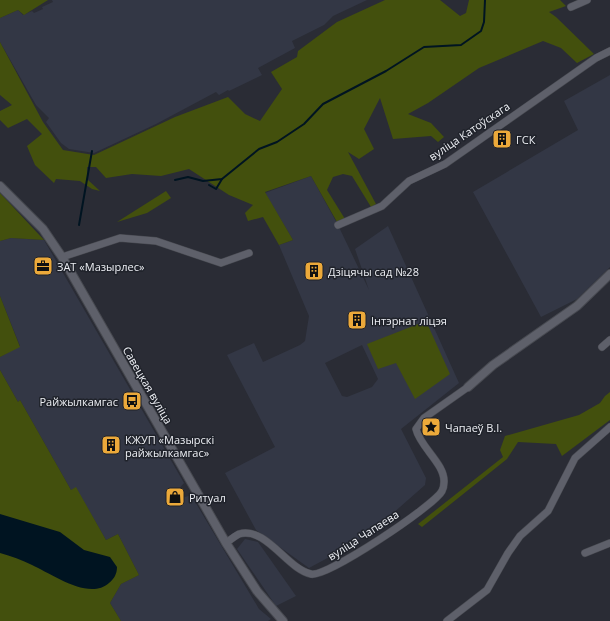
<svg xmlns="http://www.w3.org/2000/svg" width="610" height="621" font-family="'Open Sans',sans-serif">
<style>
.built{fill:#333745;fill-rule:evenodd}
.green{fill:#43500d}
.water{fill:#001421}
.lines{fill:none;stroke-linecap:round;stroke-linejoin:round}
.stream{stroke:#001421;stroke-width:2}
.minor-casing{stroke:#474950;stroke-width:8}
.tertiary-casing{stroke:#474950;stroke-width:10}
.minor{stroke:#5e606a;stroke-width:7}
.tertiary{stroke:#5e606a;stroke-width:8}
.labels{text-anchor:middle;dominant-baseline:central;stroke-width:3;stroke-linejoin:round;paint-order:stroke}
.street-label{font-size:11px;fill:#edeff4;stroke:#20232b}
.poi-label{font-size:11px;fill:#edeff4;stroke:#20232b;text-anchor:start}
</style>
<rect width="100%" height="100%" fill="#2a2c35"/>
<!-- built -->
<g class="built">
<path d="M 52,0 L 367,0 L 333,16 L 324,25 L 292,41 L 295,48 L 258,68 L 262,75 L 229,91 L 228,90 L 219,95 L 216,92 L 156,124 L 94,153 L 69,149 L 61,143 L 46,122 L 49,118 L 36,105 L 0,42 L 0,18 L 18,10 L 23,15 L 32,11 L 34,13 L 43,9 L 42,7 L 53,2 Z"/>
<path d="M 610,75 L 610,267 L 577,299 L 541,317 L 473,192 L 578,130 L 564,101 Z"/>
<path d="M 311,176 L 338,225 L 369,290 L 355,249 L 388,226 L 459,383 L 401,429 L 426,478 L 425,485 L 375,529 L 335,554 L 309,568 L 256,530 L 225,473 L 275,447 L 227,355 L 254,343 L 263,362 L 300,345 L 305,341 L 309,316 L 279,245 L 293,240 L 265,193 ZM 362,345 L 378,379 L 372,387 L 347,397 L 342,396 L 325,363 Z"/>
<path d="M 11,238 L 44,240 L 184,483 L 177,491 L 182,498 L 191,495 L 259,609 L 271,619 L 268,621 L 121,621 L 110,603 L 121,584 L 139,575 L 118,534 L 106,540 L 76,488 L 71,490 L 20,400 L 18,402 L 0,370 L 0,357 L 20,346 L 0,296 L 0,241 Z"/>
<path d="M 245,539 L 258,542 L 296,596 L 276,606 L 237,549 Z"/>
</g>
<!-- green -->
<g class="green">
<path d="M 0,0 L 48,0 L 24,15 L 18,10 L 0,18 Z"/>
<path d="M 385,0 L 440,0 L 460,16 L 466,13 L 469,0 L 560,0 L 566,6 L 549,12 L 556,17 L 594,54 L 577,63 L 561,48 L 543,41 L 479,68 L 428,103 L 408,114 L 431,123 L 444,137 L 438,142 L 431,136 L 393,139 L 380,98 L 364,129 L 374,149 L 359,159 L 348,152 L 376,204 L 371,207 L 352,176 L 343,174 L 333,177 L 327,190 L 345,219 L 337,222 L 311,176 L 265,192 L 293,240 L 279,245 L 263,217 L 248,221 L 245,213 L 253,205 L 229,195 L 189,169 L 161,176 L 132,174 L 106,178 L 96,167 L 87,167 L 88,180 L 100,191 L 92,189 L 80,181 L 56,179 L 54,183 L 35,165 L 27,146 L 42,134 L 27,119 L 8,128 L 0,120 L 0,111 L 12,105 L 0,95 L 0,42 L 43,122 L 63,150 L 94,155 L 175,117 L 228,97 L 245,114 L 260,121 L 282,89 L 271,72 L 297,57 L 298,51 L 337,22 Z"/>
<path d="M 166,191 L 171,198 L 147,213 L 117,222 Z"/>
<path d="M 0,193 L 44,240 L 11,238 L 0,241 Z"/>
<path d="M 0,296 L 20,347 L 0,357 Z"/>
<path d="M 426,321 L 450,374 L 415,399 L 396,363 L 378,369 L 367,344 Z"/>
<path d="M 0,370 L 18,402 L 20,400 L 71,490 L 76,487 L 106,540 L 118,534 L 139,575 L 121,584 L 110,603 L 121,621 L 0,621 Z"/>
<path d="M 610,392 L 610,420 L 562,456 L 556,444 L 518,442 L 507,459 L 422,527 L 418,524 L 503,457 L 500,450 L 505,436 L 579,415 L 600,403 L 605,396 Z"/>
</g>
<!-- water -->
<path class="water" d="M 0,514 L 60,532 L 84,550 L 110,557 L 117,567 C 117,574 114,579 109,583 C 89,601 52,574 32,565 C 22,560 11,556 0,553 Z"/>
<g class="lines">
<!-- stream -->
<g class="stream">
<path d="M 175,180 L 188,177 L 203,181 L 222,179 L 259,149 L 277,142 L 304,124 L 323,104 L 386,71 L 424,47 L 461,45 L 481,31 L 484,22 L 485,0"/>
<path d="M 209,185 L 216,189 L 222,179"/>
<path d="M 79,225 L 92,151"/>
</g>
<!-- minor casing -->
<g class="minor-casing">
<g id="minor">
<path d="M 571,7 L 587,0"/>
<path d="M 338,225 L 382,206 L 409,181 L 445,164 L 596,58 L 610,51"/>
<path d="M 62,257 L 120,238 L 156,241 L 221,263 L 249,253"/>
<path d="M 602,347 L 610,340"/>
<path d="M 226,543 C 230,540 235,536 239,534 C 266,526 287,569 311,574 C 326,578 434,506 442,491 C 443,489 444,484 444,482 C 445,464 420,447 416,429 L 424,418 L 468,387"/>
<path d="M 585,553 L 610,543"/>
<path d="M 447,621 L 487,590 L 508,553 L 520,536 L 548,511 L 575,458 L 610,427"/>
</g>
</g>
<!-- tertiary casing -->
<g class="tertiary-casing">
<g id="tertiary">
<path d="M 0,186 L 43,229 L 62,257 L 226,543 L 257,591 L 283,621"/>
<path d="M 468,387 L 493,365 L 577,306 L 610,274"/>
</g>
</g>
<!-- minor -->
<use href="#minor" class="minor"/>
<!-- tertiary -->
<use href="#tertiary" class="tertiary"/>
</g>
<!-- icons -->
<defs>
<g id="building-square" transform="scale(1)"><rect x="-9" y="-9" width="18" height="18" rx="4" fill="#eca93a" stroke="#20232b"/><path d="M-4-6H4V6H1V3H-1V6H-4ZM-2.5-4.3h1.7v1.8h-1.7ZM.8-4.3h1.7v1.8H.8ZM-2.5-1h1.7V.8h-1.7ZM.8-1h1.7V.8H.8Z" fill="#111"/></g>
<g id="office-square" transform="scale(1)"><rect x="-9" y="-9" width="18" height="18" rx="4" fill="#eca93a" stroke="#20232b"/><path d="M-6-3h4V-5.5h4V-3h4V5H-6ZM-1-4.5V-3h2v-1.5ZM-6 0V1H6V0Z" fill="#111"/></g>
<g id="bus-square" transform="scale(1)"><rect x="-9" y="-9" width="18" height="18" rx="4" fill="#eca93a" stroke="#20232b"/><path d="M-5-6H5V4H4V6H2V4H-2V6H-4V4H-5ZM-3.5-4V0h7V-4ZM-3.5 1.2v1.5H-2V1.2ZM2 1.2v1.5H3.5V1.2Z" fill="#111"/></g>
<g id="sight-square" transform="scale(1)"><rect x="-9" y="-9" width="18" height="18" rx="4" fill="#eca93a" stroke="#20232b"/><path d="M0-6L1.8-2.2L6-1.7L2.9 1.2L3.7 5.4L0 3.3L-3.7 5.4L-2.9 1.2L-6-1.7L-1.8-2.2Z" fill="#111"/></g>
<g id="shop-square" transform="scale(1)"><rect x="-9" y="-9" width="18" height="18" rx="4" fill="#eca93a" stroke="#20232b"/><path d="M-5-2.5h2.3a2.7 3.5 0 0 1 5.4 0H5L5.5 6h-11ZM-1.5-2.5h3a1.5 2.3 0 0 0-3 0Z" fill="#111"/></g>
</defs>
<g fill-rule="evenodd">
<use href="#building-square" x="502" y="139"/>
<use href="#office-square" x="43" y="266"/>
<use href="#building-square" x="314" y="271"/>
<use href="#building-square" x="357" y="320"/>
<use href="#bus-square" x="132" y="401"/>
<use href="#sight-square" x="431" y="427"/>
<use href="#building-square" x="111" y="445"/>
<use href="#shop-square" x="175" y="497"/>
</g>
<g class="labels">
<!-- street labels -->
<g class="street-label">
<text transform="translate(469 131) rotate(-34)">вуліца Катоўскага</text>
<text transform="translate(148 385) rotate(60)">Савецкая вуліца</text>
<text transform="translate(363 535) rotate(-33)">вуліца Чапаева</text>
</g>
<!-- poi labels -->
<g class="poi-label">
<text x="516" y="139">ГСК</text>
<text x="57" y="266">ЗАТ «Мазырлес»</text>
<text x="328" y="271">Дзіцячы сад №28</text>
<text x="371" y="320">Інтэрнат ліцэя</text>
<text x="118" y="401" text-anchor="end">Райжылкамгас</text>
<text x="445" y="427">Чапаеў В.І.</text>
<text x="125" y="439">КЖУП «Мазырскі<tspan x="125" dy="13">райжылкамгас»</tspan></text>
<text x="189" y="497">Ритуал</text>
</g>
</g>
</svg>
